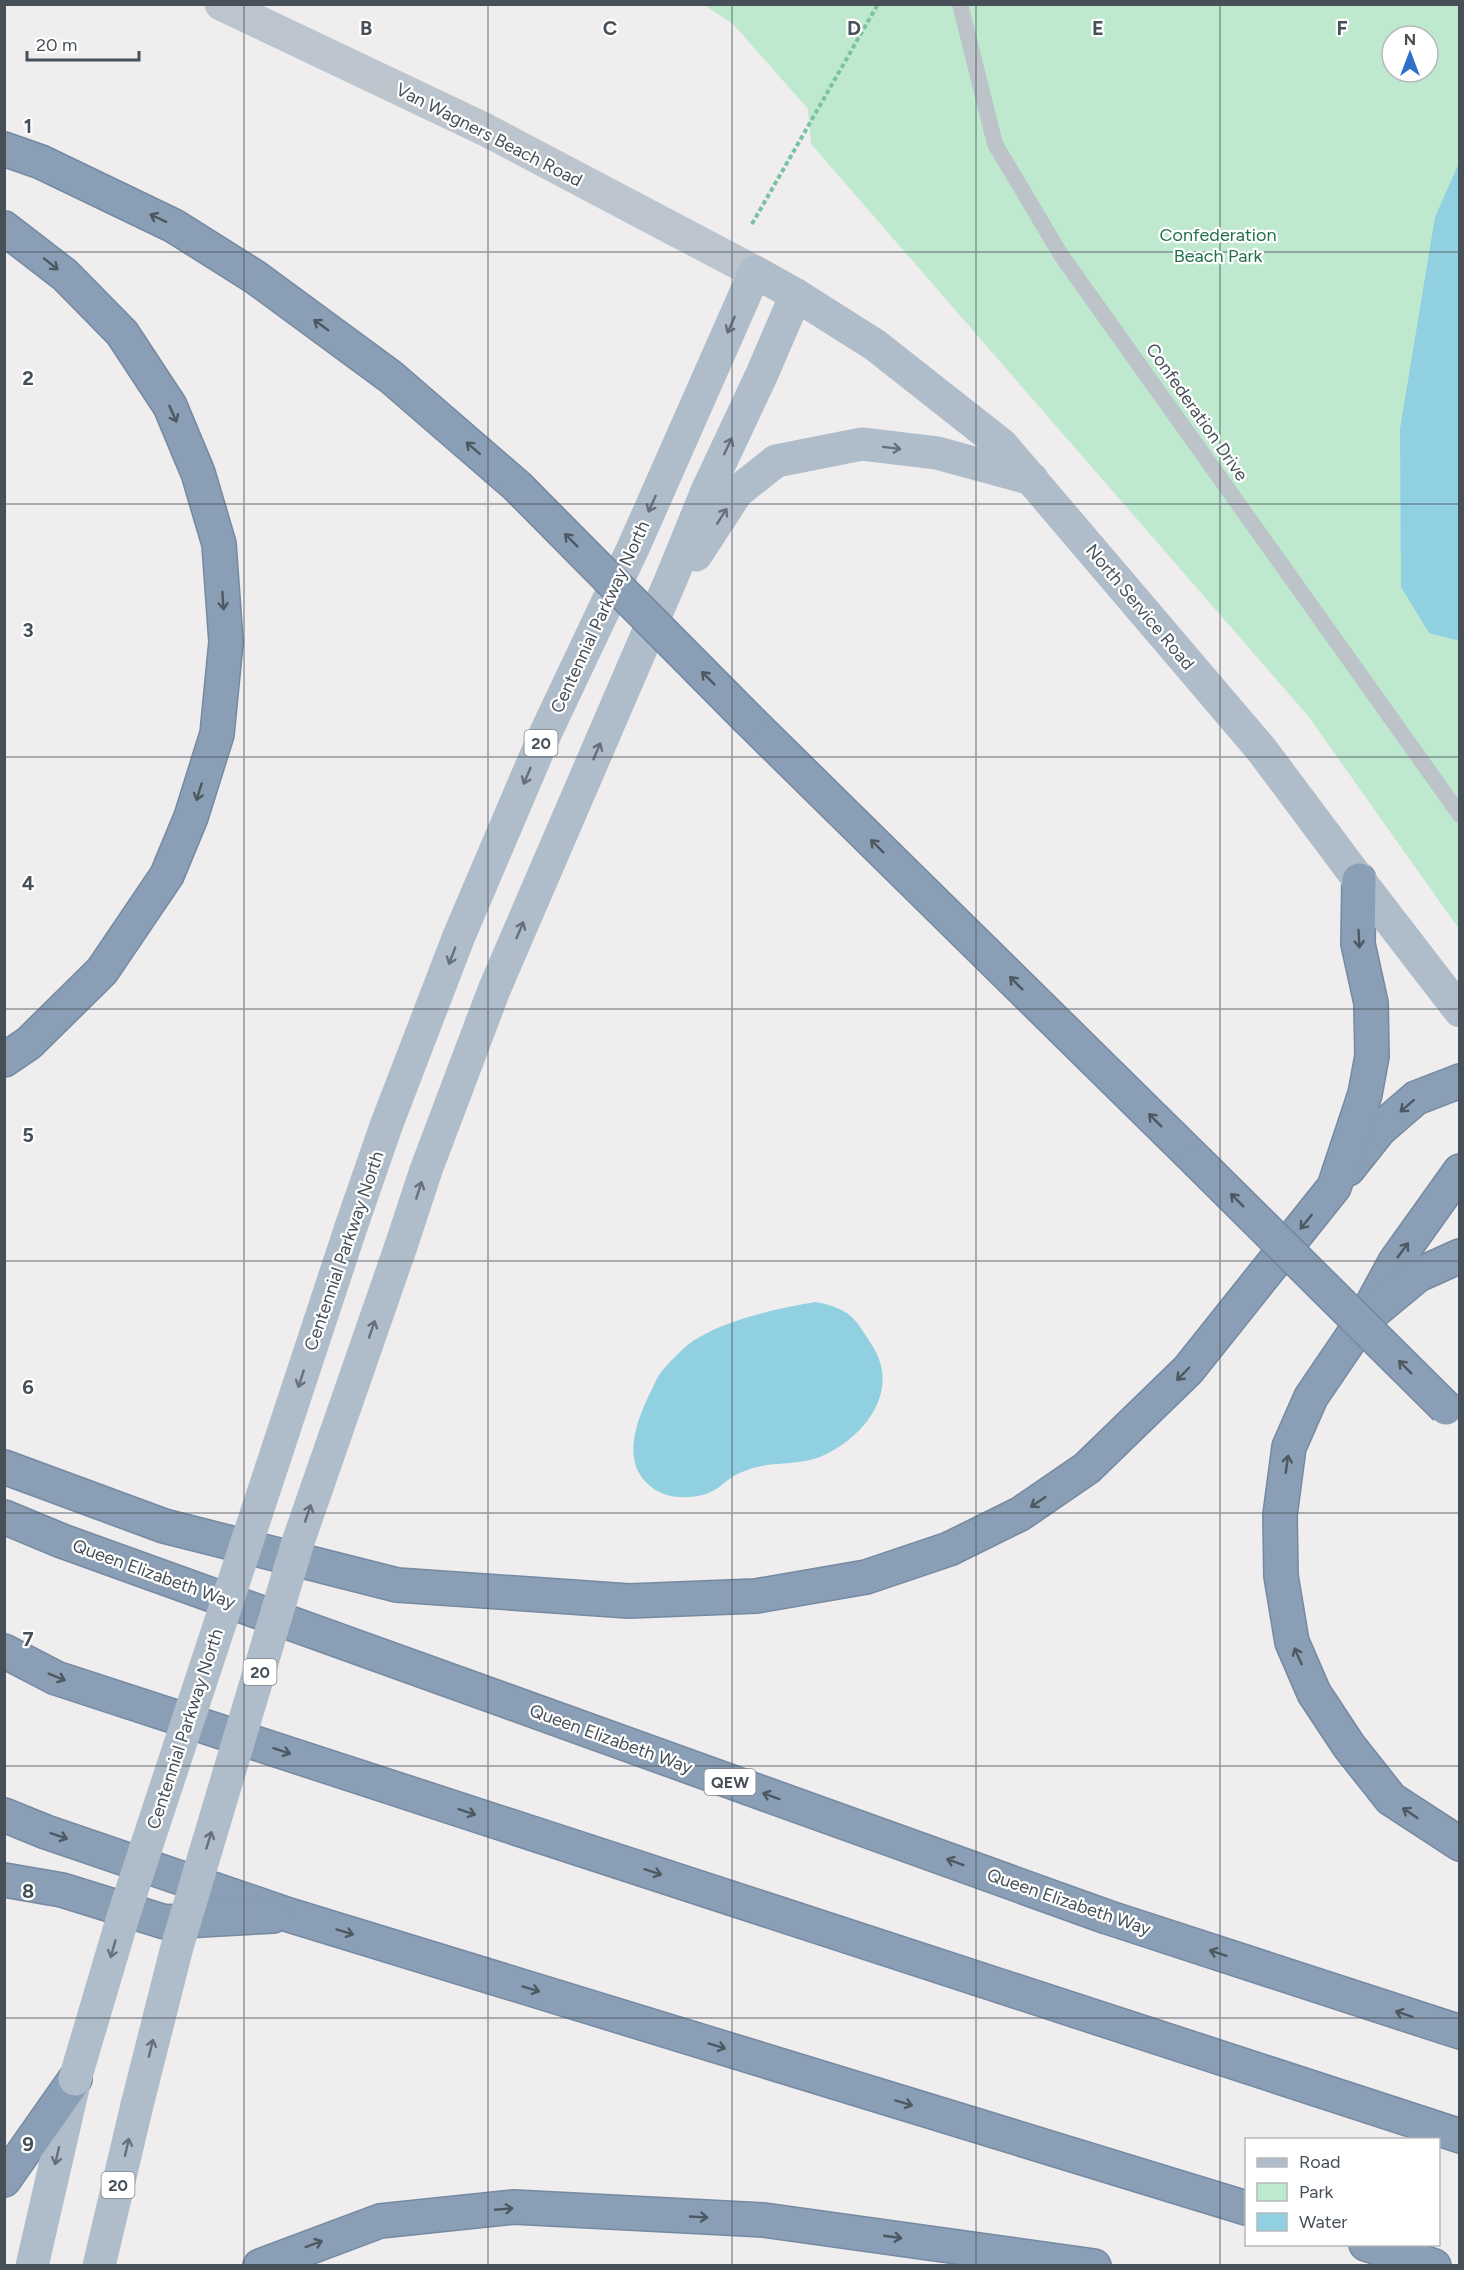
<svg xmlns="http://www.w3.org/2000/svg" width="1464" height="2270" font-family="Figtree,sans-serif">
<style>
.green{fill:#bfe9cf;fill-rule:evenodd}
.water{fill:#91d0e1}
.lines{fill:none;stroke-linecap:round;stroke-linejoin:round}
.highway-casing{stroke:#758aa2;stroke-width:36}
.path{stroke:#7bc2a0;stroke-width:4;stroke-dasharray:4.5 3;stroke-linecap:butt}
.lane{stroke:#bcc4ca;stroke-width:16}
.secondary{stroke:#bcc5ce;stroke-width:33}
.primary{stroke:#afbcc9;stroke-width:33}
.highway{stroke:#8a9fb6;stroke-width:33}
.highway-bridge-casing{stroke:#758aa2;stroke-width:36;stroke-linecap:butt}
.primary-bridge{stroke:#afbcc9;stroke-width:33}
.highway-bridge{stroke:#8a9fb6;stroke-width:33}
.oneway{stroke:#4e5861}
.oneway2{stroke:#66707a}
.grid{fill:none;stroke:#475058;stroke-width:1.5;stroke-opacity:0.55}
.labels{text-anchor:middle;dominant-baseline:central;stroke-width:4.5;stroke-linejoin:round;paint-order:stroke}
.shield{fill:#fff;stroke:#7e848a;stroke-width:1.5}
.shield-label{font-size:16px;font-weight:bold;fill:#475058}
.street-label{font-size:18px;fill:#475058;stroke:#fff}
.park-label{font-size:18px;fill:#217049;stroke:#fff}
.grid-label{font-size:20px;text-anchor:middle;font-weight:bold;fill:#475058;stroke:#fff;stroke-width:4.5;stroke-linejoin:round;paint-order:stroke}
</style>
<rect width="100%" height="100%" fill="#efeded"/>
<!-- green -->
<path class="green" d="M 704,5 L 1459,5 L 1459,929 L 1308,716 L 811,144 L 808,109 L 733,24 ZM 1392,36 L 1428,36 L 1428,72 L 1392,72 Z"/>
<!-- water -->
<g class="water">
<path d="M 1459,163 L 1460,638 L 1456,640 L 1429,633 L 1401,587 L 1400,429 L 1435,217 Z"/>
<path d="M 816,1302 C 851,1309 855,1318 873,1347 C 901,1392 863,1439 820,1457 C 799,1465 776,1462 757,1467 C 749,1469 739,1473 732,1477 C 721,1485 715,1492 702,1495 C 685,1499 668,1498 654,1489 C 620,1466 635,1425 649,1395 C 653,1388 655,1381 659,1375 C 666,1365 676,1356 684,1348 C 713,1322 778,1308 816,1302 Z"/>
</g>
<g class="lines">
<!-- highway casing -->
<g class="highway-casing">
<g id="highway">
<path d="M 4,149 L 41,162 L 174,226 L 255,277 L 391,377 L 517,486"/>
<path d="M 4,228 L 65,275 L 122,333 L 170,406 L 198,473 L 219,544 L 226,642 L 217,734 L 191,817 L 167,875 L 102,971 L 29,1043 L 4,1060"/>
<path d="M 749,720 L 1197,1161"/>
<path d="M 1348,1169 L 1379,1130 L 1416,1098 L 1460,1081"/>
<path d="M 1460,1171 L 1395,1262 L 1364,1319 L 1311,1397 L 1289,1447 L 1280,1515 L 1281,1576 L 1292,1642 L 1314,1693 L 1349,1746 L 1391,1799 L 1460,1844"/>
<path d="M 1377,1309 L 1418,1275 L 1460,1256"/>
<path d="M 4,1467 L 164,1526 L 397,1585 L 629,1601 L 756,1596 L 866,1577 L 949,1549 L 1020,1514 L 1087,1468 L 1188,1370 L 1334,1187 L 1365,1094 L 1372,1056 L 1371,1003 L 1358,944 L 1359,880"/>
<path d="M 4,1517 L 62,1541 L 1107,1917 L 1460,2032"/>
<path d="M 4,1651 L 56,1678 L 1460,2136"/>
<path d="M 4,1815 L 46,1832 L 289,1915 L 1246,2208"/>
<path d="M 4,1880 L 62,1890 L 165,1922 L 273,1916"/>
<path d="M 4,2180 L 75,2079"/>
<path d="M 1366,2244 L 1434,2266"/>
<path d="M 260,2266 L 380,2221 L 514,2207 L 764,2220 L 1094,2266"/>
</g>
</g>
<!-- path -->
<path class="path" d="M 752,224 L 878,4"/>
<!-- lane -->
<path class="lane" d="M 960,4 L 995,144 L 1061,255 L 1460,815"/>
<!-- secondary -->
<path class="secondary" d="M 221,4 L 486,130 L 755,272"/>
<!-- primary -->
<g class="primary">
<path d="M 696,555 L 737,492 L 776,461 L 862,444 L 937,453 L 1032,479"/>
<path d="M 352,1224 L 386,1126 L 459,936 L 546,732 L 634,546 L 755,272 L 796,295 L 875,345 L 1002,445 L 1261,749 L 1359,880 L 1460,1011"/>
<path d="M 401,1246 L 426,1170 L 494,990 L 672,577 L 707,491 L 762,374 L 796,295"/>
<path d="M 32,2266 L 75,2079"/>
<path d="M 99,2266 L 137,2105"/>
</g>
<!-- highway -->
<use href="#highway" class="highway"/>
<!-- highway-bridge casing -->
<g class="highway-bridge-casing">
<g id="highway-bridge">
<path d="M 517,486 L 749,720"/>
<path d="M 1197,1161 L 1446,1408"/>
</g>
</g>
<!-- primary-bridge -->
<g class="primary-bridge">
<path d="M 75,2079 L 123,1917 L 352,1224"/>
<path d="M 137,2105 L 177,1947 L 298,1542 L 401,1246"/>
</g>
<!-- highway-bridge -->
<use href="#highway-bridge" class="highway-bridge"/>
</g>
<!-- one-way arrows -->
<defs><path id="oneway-shaft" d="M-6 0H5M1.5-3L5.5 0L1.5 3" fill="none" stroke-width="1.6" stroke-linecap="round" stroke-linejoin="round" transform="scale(1.5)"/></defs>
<g class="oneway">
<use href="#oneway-shaft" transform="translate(158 218) rotate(-155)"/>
<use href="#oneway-shaft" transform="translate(51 264) rotate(39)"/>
<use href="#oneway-shaft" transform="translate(321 325) rotate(-144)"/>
<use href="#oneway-shaft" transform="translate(173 414) rotate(66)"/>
<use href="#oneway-shaft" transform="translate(473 448) rotate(-139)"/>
<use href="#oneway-shaft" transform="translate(571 540) rotate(-135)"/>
<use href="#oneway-shaft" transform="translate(223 601) rotate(86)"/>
<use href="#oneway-shaft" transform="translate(708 678) rotate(-135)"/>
<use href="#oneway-shaft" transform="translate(199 792) rotate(107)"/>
<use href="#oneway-shaft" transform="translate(877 846) rotate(-135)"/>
<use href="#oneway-shaft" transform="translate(1359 939) rotate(87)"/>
<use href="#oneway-shaft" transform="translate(1016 983) rotate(-135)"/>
<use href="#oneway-shaft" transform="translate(1407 1106) rotate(139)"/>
<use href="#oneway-shaft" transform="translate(1155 1120) rotate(-135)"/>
<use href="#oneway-shaft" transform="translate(1237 1200) rotate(-135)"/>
<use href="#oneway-shaft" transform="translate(1306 1222) rotate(129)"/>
<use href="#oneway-shaft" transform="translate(1403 1250) rotate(-54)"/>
<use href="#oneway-shaft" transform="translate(1405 1367) rotate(-135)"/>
<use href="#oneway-shaft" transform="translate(1183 1374) rotate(134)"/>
<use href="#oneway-shaft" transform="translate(1287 1464) rotate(-82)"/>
<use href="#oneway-shaft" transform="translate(1038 1502) rotate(146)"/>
<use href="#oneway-shaft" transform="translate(1298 1656) rotate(-114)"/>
<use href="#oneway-shaft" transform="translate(57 1677) rotate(22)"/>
<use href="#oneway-shaft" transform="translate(282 1751) rotate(18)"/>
<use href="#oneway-shaft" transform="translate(771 1796) rotate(-160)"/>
<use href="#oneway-shaft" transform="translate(467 1812) rotate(18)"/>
<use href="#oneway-shaft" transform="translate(1410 1813) rotate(-146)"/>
<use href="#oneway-shaft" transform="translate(59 1836) rotate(19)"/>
<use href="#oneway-shaft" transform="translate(955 1862) rotate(-160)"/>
<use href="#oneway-shaft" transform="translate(653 1872) rotate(18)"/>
<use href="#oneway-shaft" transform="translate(345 1932) rotate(17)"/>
<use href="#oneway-shaft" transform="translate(1218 1953) rotate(-162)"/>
<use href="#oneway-shaft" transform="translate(531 1989) rotate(17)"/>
<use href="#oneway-shaft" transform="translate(1404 2014) rotate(-162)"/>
<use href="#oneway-shaft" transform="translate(717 2046) rotate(17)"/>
<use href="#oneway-shaft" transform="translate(904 2103) rotate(17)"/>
<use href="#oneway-shaft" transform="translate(504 2209) rotate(-5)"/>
<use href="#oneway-shaft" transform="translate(699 2217) rotate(3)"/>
<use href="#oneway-shaft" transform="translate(893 2237) rotate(8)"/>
<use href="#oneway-shaft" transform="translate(314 2244) rotate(-20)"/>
</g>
<g class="oneway2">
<use href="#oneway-shaft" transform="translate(731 325) rotate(114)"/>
<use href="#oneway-shaft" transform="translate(728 446) rotate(-65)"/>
<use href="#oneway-shaft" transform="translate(892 448) rotate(7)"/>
<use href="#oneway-shaft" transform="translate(652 504) rotate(114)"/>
<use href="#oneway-shaft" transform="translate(722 516) rotate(-58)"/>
<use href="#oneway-shaft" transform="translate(597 751) rotate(-67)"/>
<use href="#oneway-shaft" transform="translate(527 776) rotate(113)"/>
<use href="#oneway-shaft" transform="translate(520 930) rotate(-67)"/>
<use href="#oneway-shaft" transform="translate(452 956) rotate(111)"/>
<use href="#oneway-shaft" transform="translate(419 1190) rotate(-72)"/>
<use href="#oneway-shaft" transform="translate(372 1329) rotate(-71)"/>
<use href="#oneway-shaft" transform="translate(301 1379) rotate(108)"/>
<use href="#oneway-shaft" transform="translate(308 1513) rotate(-71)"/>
<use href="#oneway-shaft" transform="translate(209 1840) rotate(-73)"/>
<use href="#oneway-shaft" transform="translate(113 1949) rotate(106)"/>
<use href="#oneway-shaft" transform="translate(151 2048) rotate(-76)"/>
<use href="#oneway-shaft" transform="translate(127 2147) rotate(-77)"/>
<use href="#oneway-shaft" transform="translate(57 2156) rotate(103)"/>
</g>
<!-- grid -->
<path class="grid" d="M 244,4 L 244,2266M 488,4 L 488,2266M 732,4 L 732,2266M 976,4 L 976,2266M 1220,4 L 1220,2266M 4,252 L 1460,252M 4,504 L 1460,504M 4,757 L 1460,757M 4,1009 L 1460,1009M 4,1261 L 1460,1261M 4,1513 L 1460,1513M 4,1766 L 1460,1766M 4,2018 L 1460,2018"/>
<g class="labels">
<!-- shield labels -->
<g class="shield">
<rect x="524.5" y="730" width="33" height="26" rx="4.5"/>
<rect x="243.5" y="1659" width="33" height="26" rx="4.5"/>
<rect x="704.5" y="1769" width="51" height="26" rx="4.5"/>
<rect x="101.5" y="2172" width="33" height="26" rx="4.5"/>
</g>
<g class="shield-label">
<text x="541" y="743">20</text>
<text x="260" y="1672">20</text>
<text x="730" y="1782">QEW</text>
<text x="118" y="2185">20</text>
</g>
<!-- street labels -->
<g class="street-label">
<text transform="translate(489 135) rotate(27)">Van Wagners Beach Road</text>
<text transform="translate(1197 412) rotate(55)">Confederation Drive</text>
<text transform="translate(1140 607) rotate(50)">North Service Road</text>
<text transform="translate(600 617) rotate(-65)">Centennial Parkway North</text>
<text transform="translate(344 1251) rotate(-71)">Centennial Parkway North</text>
<text transform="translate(154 1574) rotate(20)">Queen Elizabeth Way</text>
<text transform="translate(185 1729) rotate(-72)">Centennial Parkway North</text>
<text transform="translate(611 1739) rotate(20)">Queen Elizabeth Way</text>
<text transform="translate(1069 1902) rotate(19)">Queen Elizabeth Way</text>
</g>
<!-- park labels -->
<g class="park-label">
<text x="1218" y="235">Confederation<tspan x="1218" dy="21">Beach Park</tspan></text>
</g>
</g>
<g class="grid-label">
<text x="366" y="35">B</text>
<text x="610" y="35">C</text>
<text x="854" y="35">D</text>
<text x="1098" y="35">E</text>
<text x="1342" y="35">F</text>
<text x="28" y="133">1</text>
<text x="28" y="385">2</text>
<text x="28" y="637">3</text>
<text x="28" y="890">4</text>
<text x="28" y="1142">5</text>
<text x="28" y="1394">6</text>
<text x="28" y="1646">7</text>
<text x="28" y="1898">8</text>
<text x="28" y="2151">9</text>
</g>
<!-- border -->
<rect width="1464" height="2270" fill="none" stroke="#475058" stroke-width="12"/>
<!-- legend -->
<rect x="1245" y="2138" width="195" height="108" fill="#ffffff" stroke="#b5b9bc" stroke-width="1.5"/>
<rect x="1257" y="2158" width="30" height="9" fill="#afbcc9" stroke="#b5b9bc" stroke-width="1.5"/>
<text x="1299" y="2168" font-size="18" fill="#475058">Road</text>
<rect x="1257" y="2183" width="30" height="18" fill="#bfe9cf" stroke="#b5b9bc" stroke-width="1.5"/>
<text x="1299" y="2198" font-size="18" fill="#475058">Park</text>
<rect x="1257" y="2213" width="30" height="18" fill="#91d0e1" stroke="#b5b9bc" stroke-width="1.5"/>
<text x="1299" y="2228" font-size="18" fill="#475058">Water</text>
<!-- north arrow -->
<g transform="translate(1410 54)"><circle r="28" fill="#ffffff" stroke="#b5b9bc" stroke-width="1.5"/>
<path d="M0-4.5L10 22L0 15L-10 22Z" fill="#2d70c8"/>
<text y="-9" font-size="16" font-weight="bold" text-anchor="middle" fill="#475058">N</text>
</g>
<!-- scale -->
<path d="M27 51v9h112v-9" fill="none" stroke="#475058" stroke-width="3"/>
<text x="36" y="51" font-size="18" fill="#475058" stroke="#ffffff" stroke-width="4.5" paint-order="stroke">20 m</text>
</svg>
